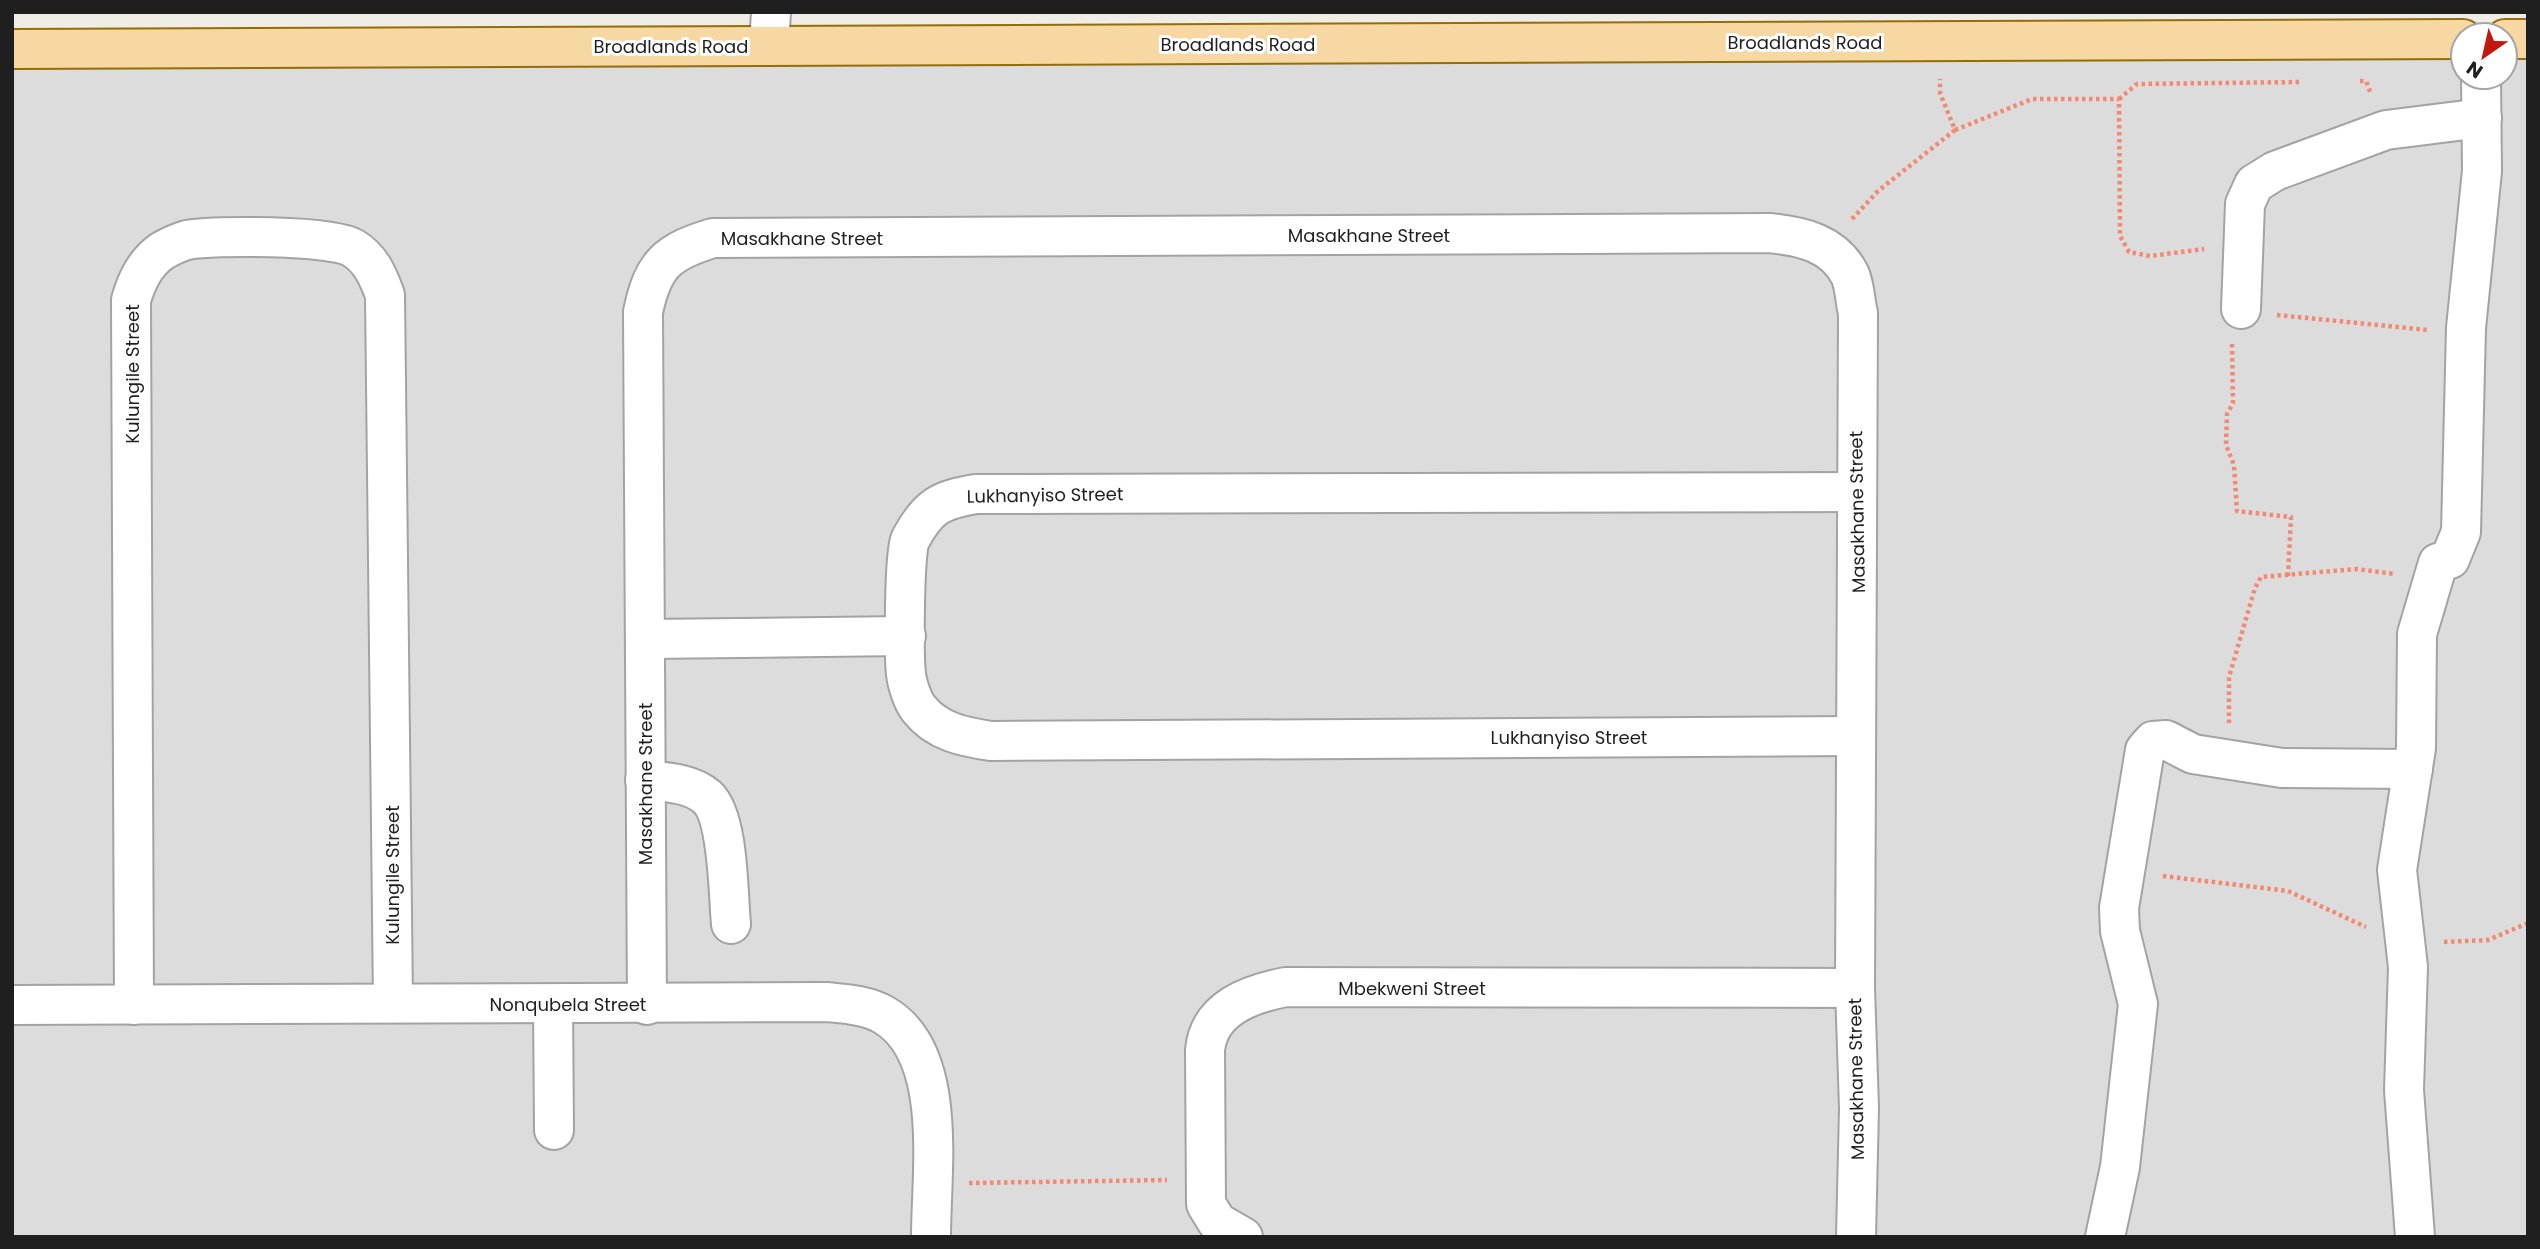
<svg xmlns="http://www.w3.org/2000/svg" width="2540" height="1249" font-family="Poppins,sans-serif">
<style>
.residential{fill:#dddcdc}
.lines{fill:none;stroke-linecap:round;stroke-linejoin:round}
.minor-casing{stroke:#a3a3a3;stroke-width:42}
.major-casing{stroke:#926d08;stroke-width:42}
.path{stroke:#f38873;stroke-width:4.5;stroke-dasharray:3.5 3.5;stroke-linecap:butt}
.minor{stroke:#fff;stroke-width:38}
.major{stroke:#f7d8a3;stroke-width:38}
.labels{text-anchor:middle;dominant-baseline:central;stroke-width:6;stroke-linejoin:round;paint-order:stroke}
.street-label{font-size:18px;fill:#1f1f1f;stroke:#fff}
</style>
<rect width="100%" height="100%" fill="#efede6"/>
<!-- residential -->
<path class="residential" d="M 2463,43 L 2463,77 L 2505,77 L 2505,43 L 2528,43 L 2528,1237 L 12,1237 L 12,54 Z"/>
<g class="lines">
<!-- minor casing -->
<g class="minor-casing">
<g id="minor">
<path d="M 769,46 L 771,12"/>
<path d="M 2241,309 L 2245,204 L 2254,184 L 2275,171 L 2386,130 L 2482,118"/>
<path d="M 645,639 L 906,636"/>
<path d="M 1854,736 L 991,741 C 964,737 937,732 919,709 C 913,702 907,684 906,674 C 904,657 904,552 910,540 C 928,506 940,500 976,494 L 1855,492"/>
<path d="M 645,780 C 666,782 691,783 707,797 C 729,817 728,894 731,924"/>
<path d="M 553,1004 L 554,1130"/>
<path d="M 12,1005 L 826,1002 C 845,1004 867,1005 884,1015 C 949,1053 931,1171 931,1237"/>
<path d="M 134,1005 L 131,300 C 137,280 145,263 162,251 C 169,247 180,242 187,240 C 213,235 332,235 353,248 C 371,259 378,276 385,295 L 393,1003"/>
<path d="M 647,1005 L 643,312 C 653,264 667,252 713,238 L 1769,233 C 1801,236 1834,243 1850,275 C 1855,286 1855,302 1858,313 L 1855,988 L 1859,1108 L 1856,1237"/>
<path d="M 1243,1237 L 1217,1222 L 1206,1204 L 1205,1050 C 1209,1008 1250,994 1286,987 L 1855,988"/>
<path d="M 2105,1237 L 2120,1167 L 2138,1004 L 2120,931 L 2119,908 L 2145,750 L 2153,741 L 2166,740 L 2193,754 L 2282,768 L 2413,769"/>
<path d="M 2415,1237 L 2404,1090 L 2408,967 L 2397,870 L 2416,748 L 2417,634 L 2438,563 L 2450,559 L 2461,532 L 2466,328 L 2482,171 L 2481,77"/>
</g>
</g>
<!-- major casing -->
<g class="major-casing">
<g id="major">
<path d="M 2505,39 L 2528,39"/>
<path d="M 12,49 L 2463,39"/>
</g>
</g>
<!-- path -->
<g class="path">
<path d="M 2360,81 L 2366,81 L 2371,94"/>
<path d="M 2119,99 L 2137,84 L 2299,82"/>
<path d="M 1955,130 L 2032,99 L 2119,99 L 2120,236 L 2129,252 L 2150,256 L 2204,249"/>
<path d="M 1852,219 L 1878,191 L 1955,130 L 1940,93 L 1940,79"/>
<path d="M 2277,315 L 2428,330"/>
<path d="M 2232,344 L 2233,403 L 2227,414 L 2226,445 L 2234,465 L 2237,511 L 2291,517 L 2288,576"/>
<path d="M 2229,723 L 2229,677 L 2255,588 L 2261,577 L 2356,569 L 2395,574"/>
<path d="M 2163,876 L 2288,891 L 2366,927"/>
<path d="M 2444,942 L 2488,940 L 2528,923"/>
<path d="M 969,1183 L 1167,1180"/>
</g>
<!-- minor -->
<use href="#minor" class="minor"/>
<!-- major -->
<use href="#major" class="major"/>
</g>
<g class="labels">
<!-- street labels -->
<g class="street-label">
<text x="1805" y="42">Broadlands Road</text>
<text x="1238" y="44">Broadlands Road</text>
<text x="671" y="46">Broadlands Road</text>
<text x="1369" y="235">Masakhane Street</text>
<text x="802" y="238">Masakhane Street</text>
<text transform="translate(132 374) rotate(-90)">Kulungile Street</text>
<text transform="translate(1045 495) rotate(-1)">Lukhanyiso Street</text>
<text transform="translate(1857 512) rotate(-91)">Masakhane Street</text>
<text x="1569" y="737">Lukhanyiso Street</text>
<text transform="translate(645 784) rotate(-90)">Masakhane Street</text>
<text transform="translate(392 875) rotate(-90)">Kulungile Street</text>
<text x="1412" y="988">Mbekweni Street</text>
<text x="568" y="1004">Nonqubela Street</text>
<text transform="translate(1856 1079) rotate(-91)">Masakhane Street</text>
</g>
</g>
<!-- border -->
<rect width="2540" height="1249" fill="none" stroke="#1f1f1f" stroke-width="28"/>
<!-- north arrow -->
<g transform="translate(2484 56) rotate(214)"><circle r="33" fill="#ffffff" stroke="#a5a5a5" stroke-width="2"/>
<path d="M0-5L12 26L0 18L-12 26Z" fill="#c4160a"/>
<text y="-10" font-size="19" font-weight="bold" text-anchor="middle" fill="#1f1f1f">N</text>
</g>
</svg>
